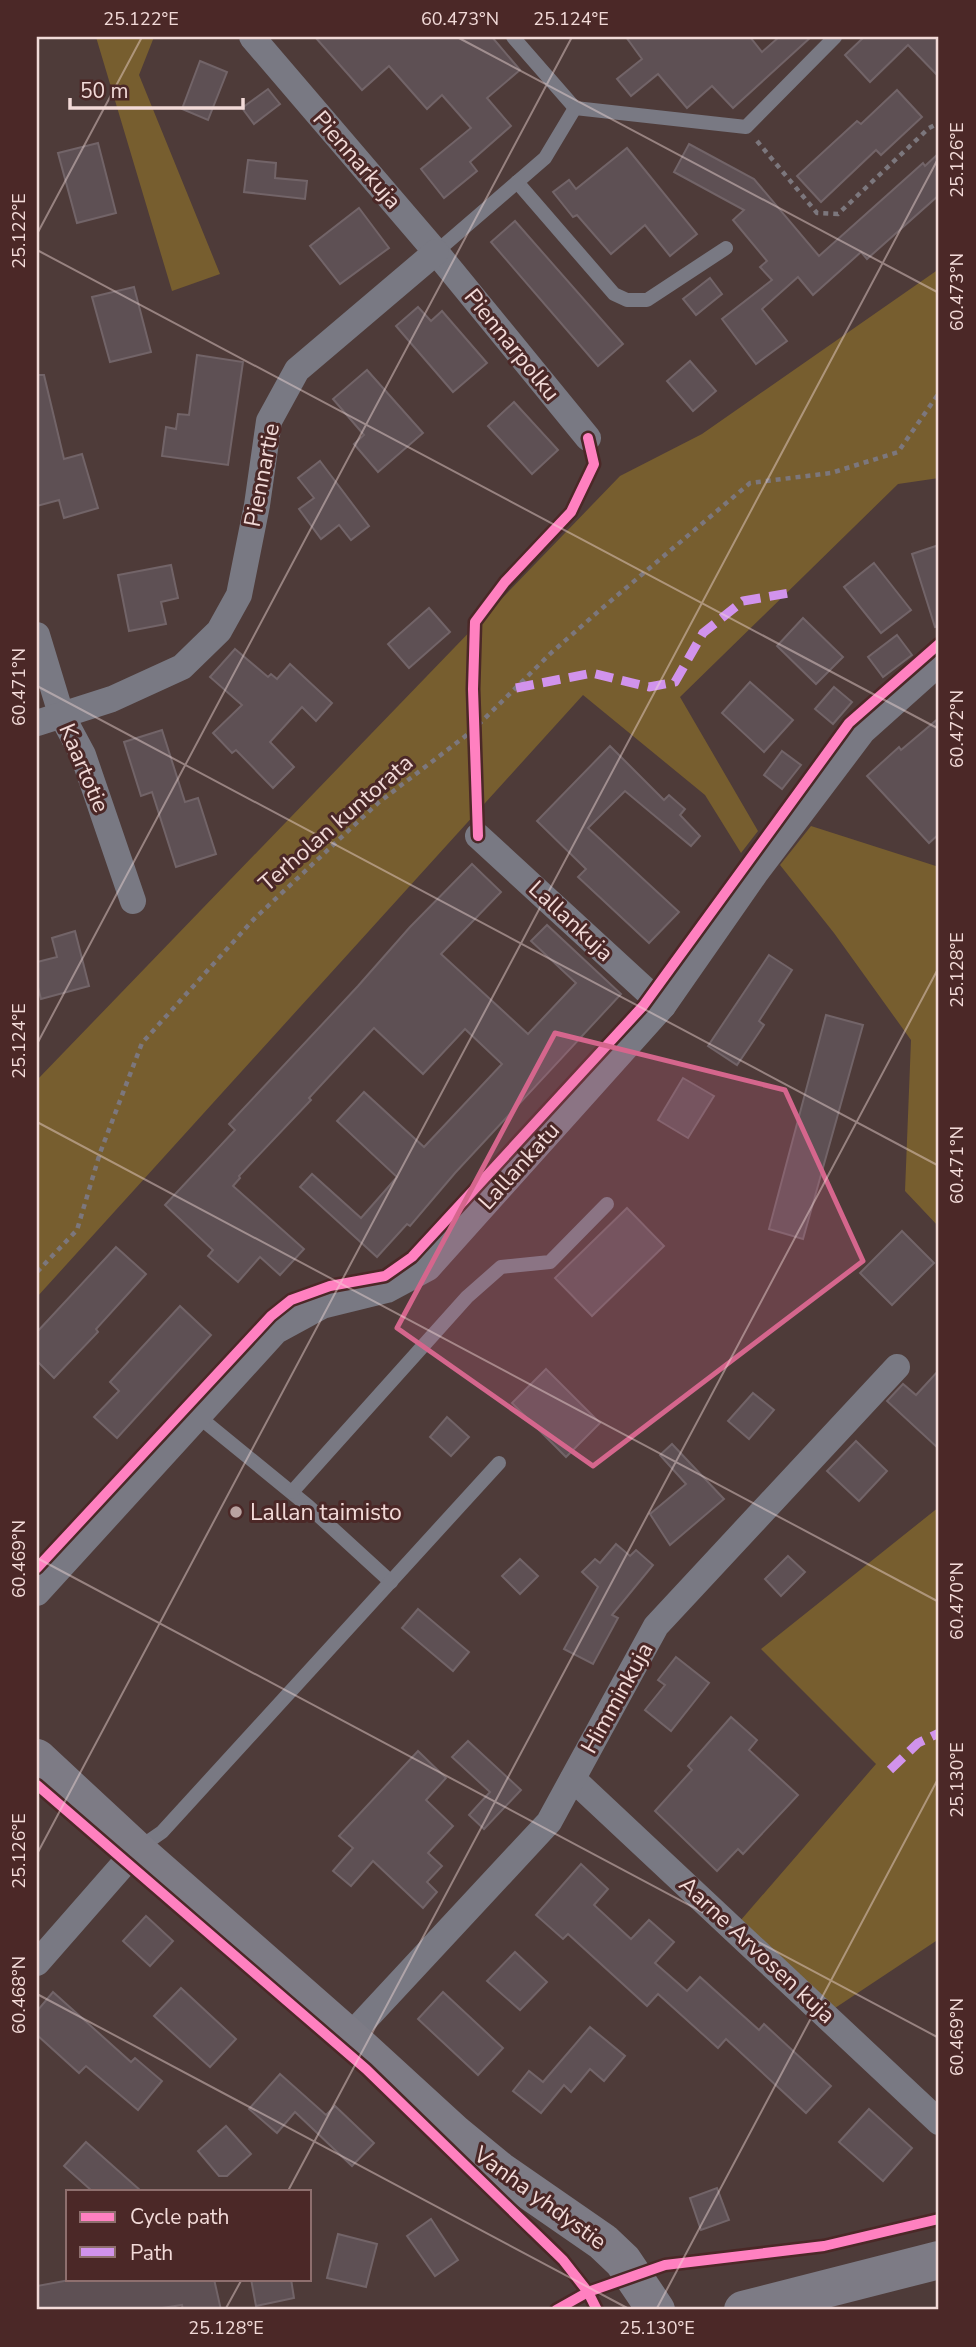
<svg xmlns="http://www.w3.org/2000/svg" width="976" height="2347" font-family="'Nunito Sans',sans-serif">
<style>
.green{fill:#775e2f}
.building{fill:#5e5054;stroke:#726468;stroke-width:2}
.lines{fill:none;stroke-linecap:round;stroke-linejoin:round}
.path{stroke:#7c777d;stroke-width:4.5;stroke-dasharray:5 5;stroke-linecap:butt}
.lane{stroke:#797983;stroke-width:14}
.street{stroke:#797983;stroke-width:26}
.secondary{stroke:#7d7b85;stroke-width:38}
.quiet{stroke:#d193ec;stroke-width:9;stroke-dasharray:18 9;stroke-linecap:butt}
.cycleway-casing{stroke:#4b2827;stroke-width:15}
.cycleway{stroke:#ff80c0;stroke-width:10}
.marked{fill:#d5668d;fill-opacity:0.2;stroke:#d5668d;stroke-width:5;stroke-linejoin:round}
.ticks{fill:none;stroke:#f2dad8;stroke-width:2;stroke-opacity:0.45}
.poi-dot{fill:#b9a2a0;stroke:#4b2827;stroke-width:2.5}
.labels{text-anchor:middle;dominant-baseline:central;stroke-width:6;stroke-linejoin:round;paint-order:stroke}
.street-label{font-size:23px;fill:#f2dad8;stroke:#4b2827}
.poi-label{font-size:23px;fill:#f2dad8;stroke:#4b2827;text-anchor:start}
.neatline{fill:none;stroke:#f2dad8;stroke-width:2.5}
.ticks-label{font-size:18px;text-anchor:middle;fill:#f2dad8}
</style>
<rect width="100%" height="100%" fill="#4e3b39"/>
<!-- green -->
<g class="green">
<path d="M 96,37 L 154,37 L 139,75 L 220,274 L 172,291 Z"/>
<path d="M 939,269 L 939,478 L 898,484 L 680,697 L 758,831 L 741,853 L 705,795 L 583,695 L 37,1297 L 37,1080 L 620,476 L 702,434 Z"/>
<path d="M 811,826 L 939,867 L 939,1227 L 905,1191 L 911,1040 L 834,933 L 780,865 Z"/>
<path d="M 939,1507 L 939,1939 L 826,2014 L 734,1928 L 876,1764 L 761,1649 Z"/>
</g>
<!-- building -->
<g class="building">
<path d="M 315,37 L 492,37 L 520,70 L 487,98 L 511,126 L 470,162 L 477,171 L 444,198 L 421,169 L 471,128 L 442,95 L 427,109 L 389,66 L 362,90 Z"/>
<path d="M 626,37 L 750,37 L 762,52 L 779,37 L 811,37 L 733,108 L 712,86 L 687,108 L 658,74 L 631,96 L 617,79 L 642,59 Z"/>
<path d="M 864,37 L 939,37 L 939,77 L 908,45 L 870,82 L 845,55 Z"/>
<path d="M 200,61 L 227,72 L 208,120 L 182,109 Z"/>
<path d="M 268,89 L 280,104 L 254,124 L 242,108 Z"/>
<path d="M 897,90 L 922,117 L 881,155 L 876,150 L 821,202 L 797,176 L 857,121 L 861,124 Z"/>
<path d="M 98,143 L 116,213 L 77,223 L 58,153 Z"/>
<path d="M 689,144 L 754,179 L 819,256 L 923,163 L 925,166 L 939,153 L 939,195 L 867,259 L 861,252 L 813,295 L 798,277 L 762,309 L 787,341 L 756,364 L 722,319 L 772,280 L 760,267 L 767,261 L 733,220 L 744,210 L 674,172 Z"/>
<path d="M 627,148 L 697,234 L 670,256 L 645,225 L 611,254 L 577,215 L 573,217 L 553,192 L 569,180 L 576,189 Z"/>
<path d="M 248,160 L 276,163 L 275,178 L 307,181 L 305,199 L 244,192 Z"/>
<path d="M 359,208 L 389,248 L 340,284 L 310,246 Z"/>
<path d="M 515,221 L 623,344 L 598,366 L 491,242 Z"/>
<path d="M 710,278 L 722,294 L 696,315 L 683,299 Z"/>
<path d="M 134,287 L 151,352 L 110,362 L 92,297 Z"/>
<path d="M 418,307 L 431,321 L 442,311 L 487,363 L 453,392 L 396,326 Z"/>
<path d="M 197,355 L 243,362 L 228,465 L 162,456 L 166,427 L 176,429 L 178,414 L 189,415 Z"/>
<path d="M 690,361 L 716,391 L 693,411 L 667,381 Z"/>
<path d="M 367,370 L 423,433 L 378,472 L 354,444 L 364,435 L 333,399 Z"/>
<path d="M 37,375 L 44,375 L 64,459 L 82,454 L 98,508 L 64,518 L 59,500 L 37,506 Z"/>
<path d="M 514,402 L 558,450 L 532,474 L 488,426 Z"/>
<path d="M 320,461 L 369,526 L 351,540 L 339,525 L 321,539 L 299,509 L 314,498 L 298,478 Z"/>
<path d="M 939,545 L 939,626 L 935,627 L 912,554 Z"/>
<path d="M 874,563 L 911,610 L 881,633 L 844,587 Z"/>
<path d="M 171,565 L 178,598 L 161,602 L 166,624 L 129,631 L 118,575 Z"/>
<path d="M 429,608 L 450,632 L 409,668 L 388,644 Z"/>
<path d="M 803,618 L 843,657 L 816,684 L 777,646 Z"/>
<path d="M 897,635 L 912,655 L 883,677 L 868,657 Z"/>
<path d="M 235,649 L 268,677 L 271,674 L 277,679 L 290,664 L 332,703 L 316,721 L 302,707 L 270,742 L 294,767 L 273,788 L 236,750 L 232,753 L 213,733 L 242,705 L 210,677 Z"/>
<path d="M 750,682 L 793,720 L 764,752 L 722,713 Z"/>
<path d="M 834,687 L 852,702 L 833,724 L 815,709 Z"/>
<path d="M 939,718 L 939,834 L 929,843 L 867,776 L 899,747 L 901,750 Z"/>
<path d="M 162,730 L 185,802 L 198,798 L 216,854 L 176,867 L 152,792 L 141,796 L 124,742 Z"/>
<path d="M 610,746 L 664,800 L 669,795 L 685,809 L 680,815 L 700,836 L 691,846 L 625,791 L 588,828 L 679,912 L 649,943 L 578,877 L 586,869 L 537,821 Z"/>
<path d="M 782,751 L 801,765 L 782,789 L 764,775 Z"/>
<path d="M 472,864 L 501,892 L 441,954 L 528,1034 L 576,983 L 531,941 L 547,925 L 621,994 L 455,1173 L 410,1226 L 407,1224 L 377,1257 L 300,1187 L 312,1174 L 361,1218 L 397,1177 L 337,1121 L 364,1092 L 424,1147 L 502,1064 L 465,1029 L 423,1074 L 374,1028 L 309,1098 L 311,1100 L 239,1176 L 240,1178 L 233,1186 L 304,1249 L 280,1275 L 260,1257 L 238,1282 L 208,1256 L 213,1250 L 165,1205 L 235,1130 L 229,1124 L 358,986 L 410,927 Z"/>
<path d="M 75,931 L 89,986 L 41,999 L 37,983 L 37,962 L 57,957 L 52,938 Z"/>
<path d="M 769,955 L 792,970 L 759,1021 L 764,1025 L 737,1065 L 708,1046 Z"/>
<path d="M 826,1015 L 863,1025 L 803,1239 L 769,1229 Z"/>
<path d="M 683,1078 L 714,1096 L 688,1138 L 658,1120 Z"/>
<path d="M 627,1208 L 664,1246 L 592,1316 L 555,1278 Z"/>
<path d="M 902,1231 L 934,1263 L 892,1305 L 860,1273 Z"/>
<path d="M 116,1247 L 146,1274 L 96,1329 L 98,1332 L 54,1378 L 37,1361 L 37,1332 Z"/>
<path d="M 180,1306 L 211,1335 L 117,1438 L 94,1417 L 119,1391 L 110,1382 Z"/>
<path d="M 546,1369 L 600,1423 L 566,1457 L 512,1403 Z"/>
<path d="M 939,1370 L 939,1449 L 887,1401 L 903,1384 L 916,1395 Z"/>
<path d="M 753,1393 L 774,1410 L 749,1439 L 728,1421 Z"/>
<path d="M 447,1417 L 469,1437 L 451,1456 L 430,1437 Z"/>
<path d="M 856,1441 L 887,1471 L 859,1501 L 827,1471 Z"/>
<path d="M 672,1444 L 724,1499 L 670,1545 L 650,1514 L 686,1484 L 660,1455 Z"/>
<path d="M 616,1544 L 630,1556 L 636,1550 L 653,1565 L 612,1615 L 618,1618 L 593,1664 L 564,1649 L 598,1587 L 582,1572 L 595,1559 L 600,1563 Z"/>
<path d="M 788,1556 L 805,1572 L 781,1596 L 765,1579 Z"/>
<path d="M 520,1559 L 538,1576 L 520,1594 L 502,1576 Z"/>
<path d="M 418,1609 L 469,1652 L 453,1671 L 402,1628 Z"/>
<path d="M 676,1657 L 709,1683 L 671,1731 L 645,1710 L 665,1685 L 658,1680 Z"/>
<path d="M 731,1717 L 757,1740 L 749,1750 L 798,1795 L 743,1854 L 738,1849 L 717,1871 L 655,1811 L 692,1770 L 688,1766 Z"/>
<path d="M 468,1741 L 521,1790 L 484,1829 L 469,1815 L 490,1792 L 452,1757 Z"/>
<path d="M 418,1751 L 446,1778 L 426,1800 L 453,1826 L 428,1853 L 442,1866 L 427,1882 L 437,1892 L 423,1908 L 373,1861 L 351,1886 L 333,1871 L 353,1848 L 339,1836 Z"/>
<path d="M 581,1864 L 608,1889 L 594,1905 L 631,1939 L 649,1920 L 674,1942 L 655,1963 L 687,1991 L 700,1977 L 759,2030 L 764,2024 L 831,2086 L 806,2113 L 726,2039 L 718,2048 L 658,1994 L 647,2006 L 568,1934 L 563,1939 L 536,1915 Z"/>
<path d="M 146,1916 L 173,1941 L 150,1966 L 123,1941 Z"/>
<path d="M 515,1952 L 547,1982 L 520,2010 L 487,1981 Z"/>
<path d="M 181,1988 L 236,2039 L 210,2067 L 154,2016 Z"/>
<path d="M 53,1992 L 131,2062 L 135,2058 L 162,2081 L 138,2110 L 86,2066 L 79,2073 L 37,2035 L 37,2011 Z"/>
<path d="M 443,1992 L 503,2048 L 478,2075 L 418,2019 Z"/>
<path d="M 590,2027 L 625,2056 L 604,2081 L 590,2069 L 571,2092 L 564,2085 L 541,2113 L 513,2091 L 529,2071 L 543,2082 Z"/>
<path d="M 280,2074 L 326,2115 L 335,2106 L 374,2143 L 352,2166 L 295,2112 L 277,2133 L 249,2109 Z"/>
<path d="M 869,2109 L 912,2148 L 883,2181 L 839,2142 Z"/>
<path d="M 226,2126 L 251,2154 L 227,2176 L 219,2176 L 198,2151 Z"/>
<path d="M 86,2142 L 141,2191 L 92,2191 L 64,2166 Z"/>
<path d="M 717,2188 L 729,2220 L 701,2230 L 690,2198 Z"/>
<path d="M 431,2219 L 458,2260 L 435,2276 L 407,2236 Z"/>
<path d="M 338,2234 L 377,2244 L 366,2287 L 327,2278 Z"/>
<path d="M 75,2279 L 214,2279 L 221,2310 L 183,2310 L 182,2305 L 149,2310 L 37,2310 L 37,2286 Z"/>
<path d="M 251,2279 L 291,2279 L 294,2298 L 256,2306 Z"/>
</g>
<g class="lines">
<!-- path -->
<g class="path">
<path d="M 757,141 L 817,213 L 838,214 L 929,128 L 939,123"/>
<path d="M 37,1272 L 77,1230 L 100,1153 L 142,1043 L 254,919 L 378,803 L 472,731 L 551,653 L 600,610 L 750,483 L 831,473 L 898,452 L 939,393"/>
</g>
<!-- lane -->
<g class="lane">
<path d="M 513,37 L 575,108 L 746,127 L 835,37"/>
<path d="M 517,182 L 614,294 L 627,300 L 647,300 L 726,248"/>
<path d="M 436,252 L 545,158 L 575,108"/>
<path d="M 199,1417 L 308,1506 L 391,1582"/>
<path d="M 292,1492 L 467,1297 L 501,1267 L 550,1262 L 607,1204"/>
<path d="M 136,1850 L 162,1832 L 499,1463"/>
</g>
<!-- street -->
<g class="street">
<path d="M 252,37 L 436,252 L 588,438"/>
<path d="M 37,635 L 61,714 L 83,755 L 133,901"/>
<path d="M 37,723 L 112,699 L 182,667 L 219,631 L 239,595 L 257,505 L 269,421 L 297,370 L 436,252"/>
<path d="M 478,836 L 663,1006"/>
<path d="M 37,1593 L 276,1331 L 322,1306 L 387,1290 L 428,1268 L 663,1006 L 755,874 L 863,731 L 939,663"/>
<path d="M 573,1779 L 939,2122"/>
<path d="M 37,1963 L 136,1850"/>
<path d="M 349,2037 L 549,1822 L 656,1626 L 897,1367"/>
</g>
<!-- secondary -->
<g class="secondary">
<path d="M 37,1758 L 136,1850 L 349,2037 L 455,2134 L 499,2170 L 603,2242 L 623,2261 L 656,2310"/>
<path d="M 743,2310 L 939,2260"/>
</g>
<!-- quiet -->
<g class="quiet">
<path d="M 516,688 L 592,673 L 649,687 L 675,682 L 703,633 L 743,601 L 789,593"/>
<path d="M 890,1770 L 918,1743 L 939,1733"/>
</g>
<!-- cycleway casing -->
<g class="cycleway-casing">
<g id="cycleway">
<path d="M 478,836 L 473,689 L 475,622 L 505,582 L 571,512 L 594,464 L 588,438"/>
<path d="M 37,1568 L 271,1316 L 291,1300 L 330,1286 L 385,1276 L 412,1257 L 643,1006 L 849,723 L 939,644"/>
<path d="M 37,1785 L 366,2069 L 563,2260 L 588,2292 L 597,2310"/>
<path d="M 556,2310 L 588,2292 L 665,2265 L 824,2246 L 939,2219"/>
</g>
</g>
<!-- cycleway -->
<use href="#cycleway" class="cycleway"/>
</g>
<!-- marked area -->
<path class="marked" d="M 555,1033 L 785,1090 L 863,1261 L 593,1466 L 397,1328 Z"/>
<!-- ticks -->
<path class="ticks" d="M 457,37 L 939,293M 37,234 L 142,37M 37,250 L 939,729M 37,686 L 939,1166M 37,1044 L 572,37M 37,1122 L 939,1602M 37,1558 L 939,2038M 37,1854 L 939,157M 37,1994 L 631,2310M 288,2191 L 939,967M 225,2310 L 242,2279M 656,2310 L 939,1777"/>
<!-- markers -->
<circle class="poi-dot" cx="236" cy="1512" r="7"/>
<g class="labels">
<!-- street labels -->
<g class="street-label">
<text transform="translate(357 160) rotate(49)">Piennarkuja</text>
<text transform="translate(512 345) rotate(51)">Piennarpolku</text>
<text transform="translate(262 475) rotate(-79)">Piennartie</text>
<text transform="translate(84 768) rotate(67)">Kaartotie</text>
<text transform="translate(336 823) rotate(-41)">Terholan kuntorata</text>
<text transform="translate(571 921) rotate(43)">Lallankuja</text>
<text transform="translate(519 1166) rotate(-48)">Lallankatu</text>
<text transform="translate(617 1698) rotate(-61)">Himminkuja</text>
<text transform="translate(757 1950) rotate(43)">Aarne Arvosen kuja</text>
<text transform="translate(540 2198) rotate(36)">Vanha yhdystie</text>
</g>
<!-- poi labels -->
<g class="poi-label">
<text x="250" y="1512">Lallan taimisto</text>
</g>
</g>
<!-- border -->
<rect width="976" height="2347" fill="none" stroke="#4b2827" stroke-width="77"/>
<!-- legend -->
<rect x="66" y="2190" width="245" height="91" fill="#4b2827" stroke="#8e6f6e" stroke-width="2"/>
<rect x="80" y="2212" width="35" height="10" fill="#ff80c0" stroke="#8e6f6e" stroke-width="2"/>
<text x="130" y="2224" font-size="21" fill="#f2dad8">Cycle path</text>
<rect x="80" y="2247" width="35" height="10" fill="#d193ec" stroke="#8e6f6e" stroke-width="2"/>
<text x="130" y="2260" font-size="21" fill="#f2dad8">Path</text>
<!-- scale -->
<path d="M70 98v10h173v-10" fill="none" stroke="#f2dad8" stroke-width="3.5"/>
<text x="80" y="98" font-size="21" fill="#f2dad8" stroke="#4b2827" stroke-width="5" paint-order="stroke">50 m</text>
<rect x="38" y="38" width="899" height="2270" class="neatline"/>
<g class="ticks-label">
<text x="141" y="25">25.122°E</text>
<text x="460" y="25">60.473°N</text>
<text x="571" y="25">25.124°E</text>
<text transform="translate(957 160) rotate(-90)" y="6">25.126°E</text>
<text transform="translate(19 231) rotate(-90)" y="6">25.122°E</text>
<text transform="translate(957 292) rotate(-90)" y="6">60.473°N</text>
<text transform="translate(19 687) rotate(-90)" y="6">60.471°N</text>
<text transform="translate(957 729) rotate(-90)" y="6">60.472°N</text>
<text transform="translate(957 970) rotate(-90)" y="6">25.128°E</text>
<text transform="translate(19 1041) rotate(-90)" y="6">25.124°E</text>
<text transform="translate(957 1165) rotate(-90)" y="6">60.471°N</text>
<text transform="translate(19 1559) rotate(-90)" y="6">60.469°N</text>
<text transform="translate(957 1601) rotate(-90)" y="6">60.470°N</text>
<text transform="translate(957 1780) rotate(-90)" y="6">25.130°E</text>
<text transform="translate(19 1851) rotate(-90)" y="6">25.126°E</text>
<text transform="translate(19 1995) rotate(-90)" y="6">60.468°N</text>
<text transform="translate(957 2037) rotate(-90)" y="6">60.469°N</text>
<text x="226" y="2334">25.128°E</text>
<text x="657" y="2334">25.130°E</text>
</g>
</svg>
